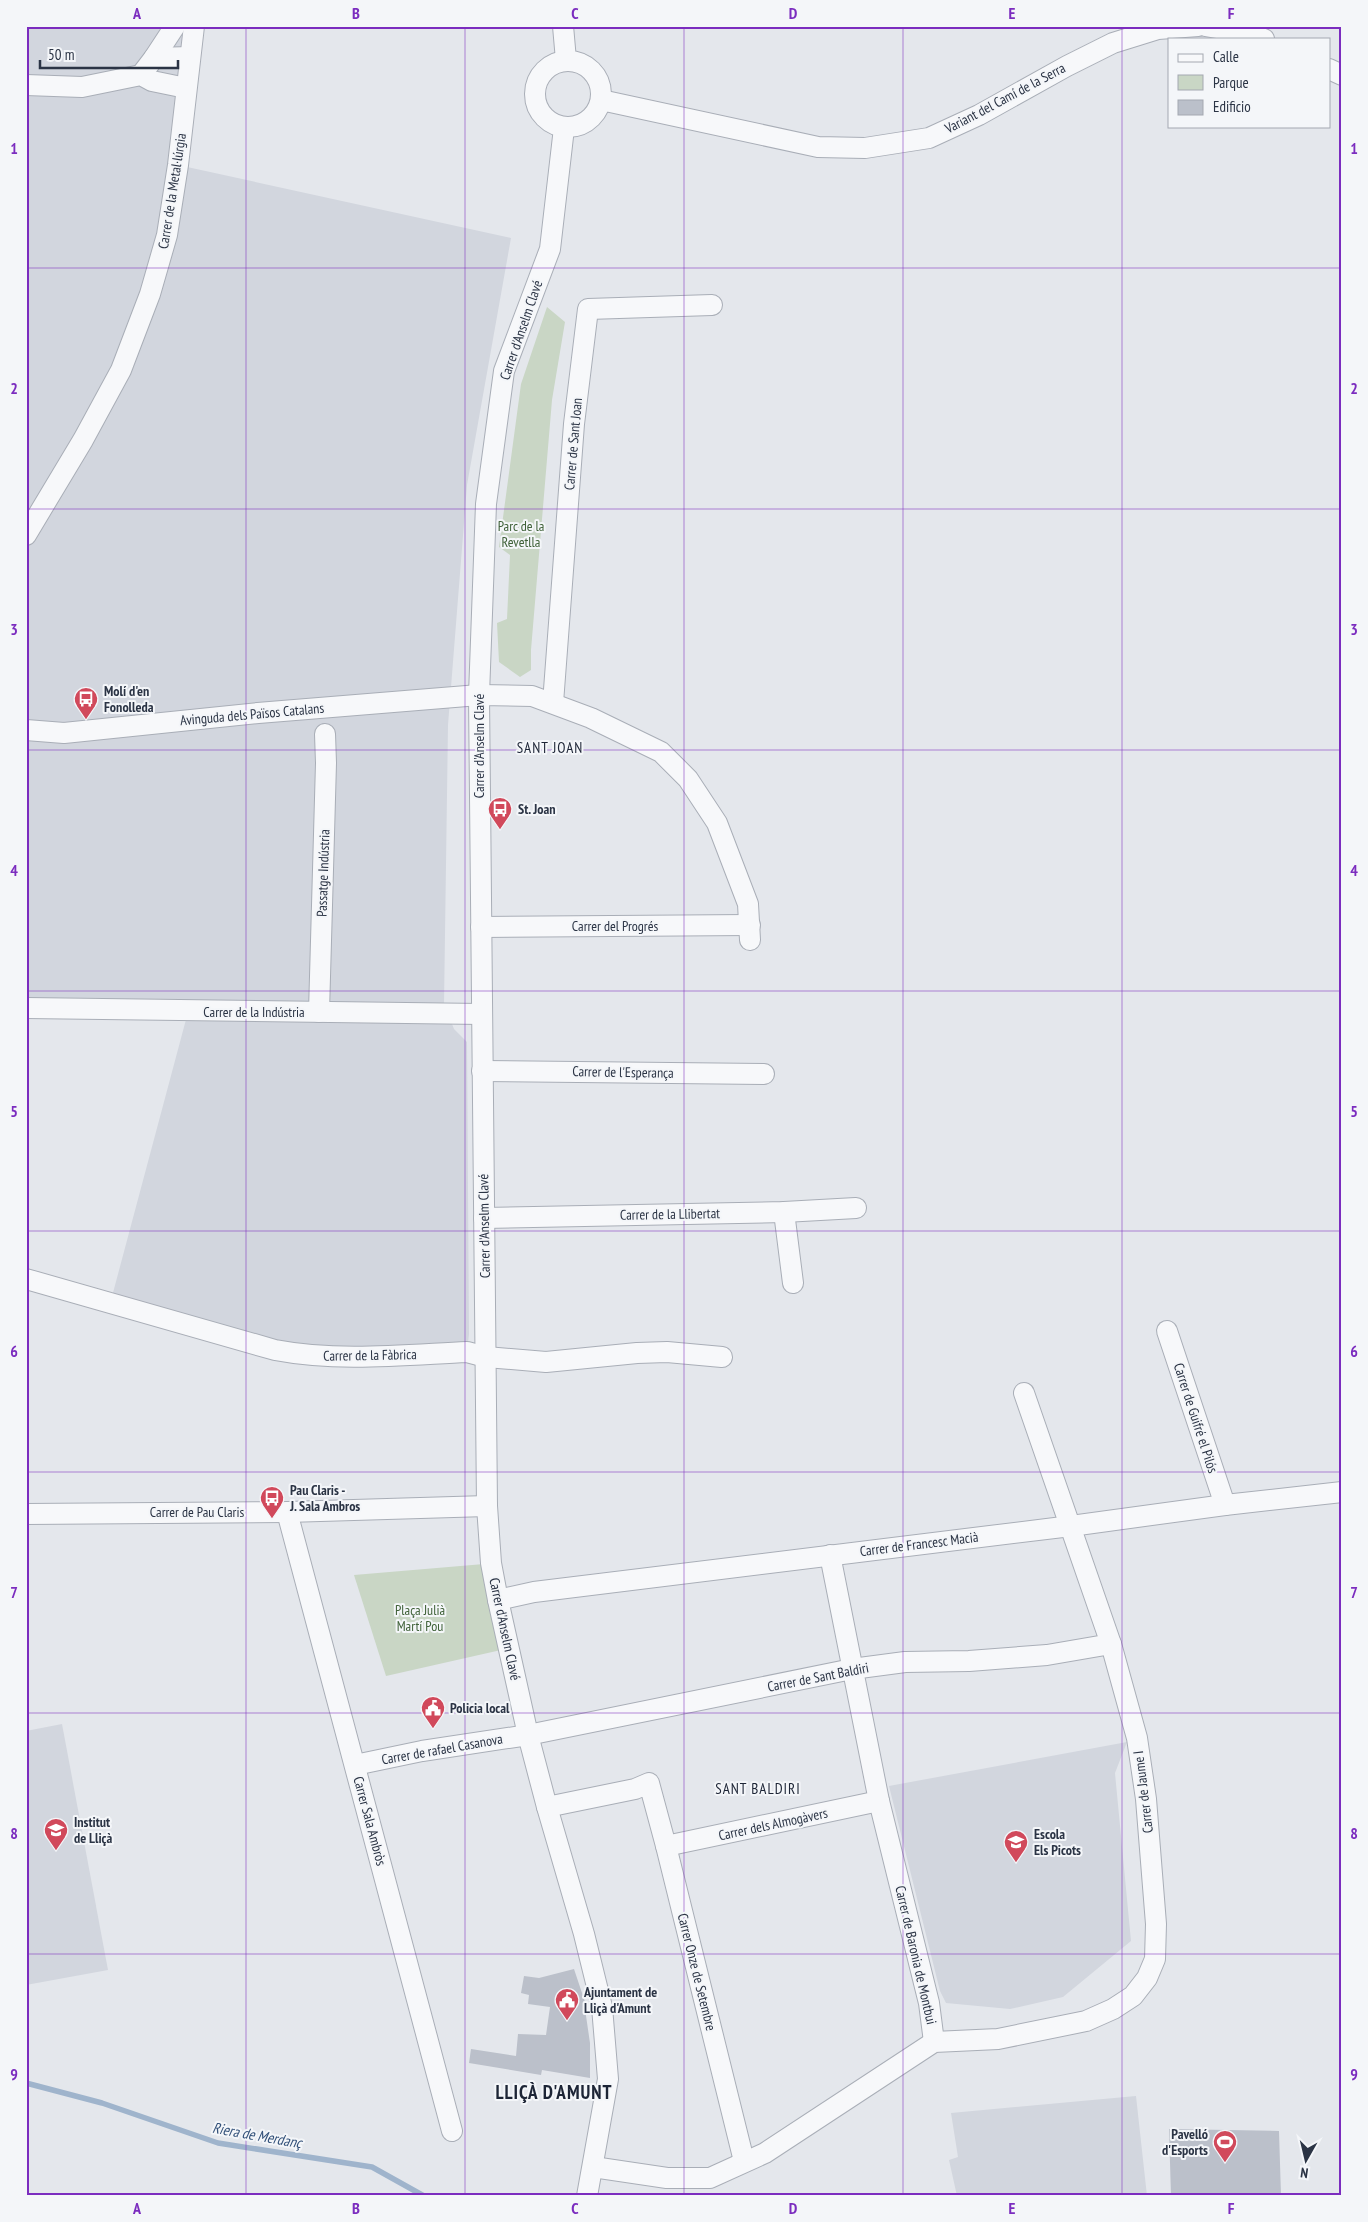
<svg xmlns="http://www.w3.org/2000/svg" width="1368" height="2222" font-family="'PT Sans Narrow',sans-serif">
<style>
.built{fill:#d2d6de}
.green{fill:#c9d6c5}
.lines{fill:none;stroke-linecap:round;stroke-linejoin:round}
.stream{stroke:#9fb4cc;stroke-width:5.5}
.building{fill:#bbc0ca}
.minor-casing{stroke:#a9aeb7;stroke-width:22}
.minor{stroke:#f7f8fa;stroke-width:20}
.grid{fill:none;stroke:#7b2cbf;stroke-width:1;stroke-opacity:0.55}
.labels{text-anchor:middle;dominant-baseline:central;stroke-width:4;stroke-linejoin:round;paint-order:stroke}
.street-label{font-size:14px;fill:#2b3445;stroke:#f4f6f9}
.park-label{font-size:14px;fill:#3f6138;stroke:#f4f6f9}
.poi-label{font-size:14px;font-weight:bold;fill:#2b3445;stroke:#f4f6f9;text-anchor:start}
.neighbourhood-label{font-size:15px;letter-spacing:1px;fill:#1d2536;stroke:#f4f6f9}
.water-label{font-size:15px;font-style:italic;fill:#34527a;stroke:#f4f6f9}
.district-label{font-size:19px;font-weight:bold;letter-spacing:1px;fill:#1d2536;stroke:#f4f6f9}
.neatline{fill:none;stroke:#7b2cbf;stroke-width:2}
.grid-label{font-size:16px;text-anchor:middle;font-weight:bold;fill:#7b2cbf}
</style>
<rect width="100%" height="100%" fill="#e4e7ec"/>
<!-- built -->
<g class="built">
<path d="M 26,26 L 194,26 L 178,165 L 511,238 L 467,485 L 448,725 L 444,1004 L 454,1029 L 467,1042 L 469,1334 L 467,1352 L 338,1357 L 110,1304 L 188,1012 L 26,1008 Z"/>
<path d="M 62,1724 L 108,1970 L 26,1985 L 26,1731 Z"/>
<path d="M 1127,1742 L 1115,1773 L 1131,1941 L 1063,1997 L 1010,2009 L 946,2003 L 940,1991 L 889,1786 Z"/>
<path d="M 1136,2096 L 1147,2196 L 957,2196 L 949,2160 L 958,2157 L 951,2113 Z"/>
</g>
<!-- green -->
<g class="green">
<path d="M 547,307 L 565,322 L 552,400 L 531,650 L 531,670 L 520,677 L 499,662 L 497,623 L 507,619 L 510,555 L 499,547 L 521,384 Z"/>
<path d="M 484,1564 L 501,1650 L 386,1676 L 354,1575 Z"/>
</g>
<g class="lines">
<!-- stream -->
<path class="stream" d="M 26,2083 L 102,2103 L 218,2143 L 372,2167 L 424,2196"/>
</g>
<!-- building -->
<g class="building">
<path d="M 574,1969 L 587,2008 L 585,2009 L 590,2043 L 590,2078 L 542,2070 L 541,2075 L 469,2063 L 471,2049 L 516,2056 L 518,2034 L 546,2035 L 550,2007 L 528,2004 L 529,1995 L 521,1993 L 524,1976 L 539,1978 Z"/>
<path d="M 1169,2129 L 1279,2131 L 1281,2196 L 1171,2196 Z"/>
</g>
<g class="lines">
<!-- minor casing -->
<g class="minor-casing">
<g id="minor">
<path d="M 563,26 L 566,60"/>
<path d="M 1205,26 L 1251,34 L 1264,39"/>
<path d="M 154,58 L 175,26"/>
<circle cx="568" cy="94" r="33"/>
<path d="M 1329,69 L 1342,75"/>
<path d="M 141,75 L 154,58 L 190,57"/>
<path d="M 26,85 L 82,87 L 141,75 L 152,81 L 186,88"/>
<path d="M 601,100 L 818,147 L 865,148 L 929,138 L 979,115 L 1067,66 L 1113,43 L 1158,29 L 1198,26"/>
<path d="M 564,128 L 550,249 L 504,371 L 486,504 L 479,695 L 487,1506 L 491,1563 L 498,1600 L 528,1735 L 547,1807 L 584,1934 L 602,2007 L 608,2079 L 587,2196"/>
<path d="M 26,535 L 83,440 L 121,370 L 150,294 L 167,235 L 178,165 L 194,26"/>
<path d="M 553,703 L 574,424 L 588,309 L 712,305"/>
<path d="M 26,730 L 64,733 L 258,713 L 479,695 L 532,696 L 591,718 L 661,752 L 688,779 L 717,823 L 748,904 L 750,940"/>
<path d="M 481,927 L 750,925"/>
<path d="M 26,1008 L 482,1014"/>
<path d="M 319,1012 L 326,763 L 325,734"/>
<path d="M 482,1071 L 764,1074"/>
<path d="M 784,1212 L 793,1283"/>
<path d="M 484,1218 L 784,1212 L 856,1208"/>
<path d="M 26,1279 L 275,1350 C 338,1362 403,1355 467,1352 L 486,1357 L 546,1362 L 637,1353 L 667,1352 L 722,1357"/>
<path d="M 1167,1331 L 1225,1505"/>
<path d="M 287,1512 L 452,2131"/>
<path d="M 26,1514 L 287,1512 L 487,1506"/>
<path d="M 830,1555 L 879,1801 L 929,2003 L 934,2042"/>
<path d="M 498,1600 L 534,1592 L 1071,1526 L 1225,1505 L 1342,1492"/>
<path d="M 355,1765 L 422,1751 L 528,1735 L 852,1669 L 905,1662 L 969,1661 L 1047,1655 L 1111,1644"/>
<path d="M 547,1807 L 635,1789 L 649,1783 L 666,1846 L 744,2161"/>
<path d="M 666,1846 L 879,1801"/>
<path d="M 593,2167 L 667,2178 L 710,2178 L 765,2153 L 934,2042 L 998,2039 L 1086,2021 L 1113,2009 L 1133,1996 L 1147,1978 L 1155,1959 L 1156,1924 L 1146,1799 L 1137,1738 L 1111,1644 L 1024,1393"/>
</g>
</g>
<!-- minor -->
<use href="#minor" class="minor"/>
</g>
<!-- grid -->
<path class="grid" d="M 246,26 L 246,2196M 465,26 L 465,2196M 684,26 L 684,2196M 903,26 L 903,2196M 1122,26 L 1122,2196M 26,268 L 1342,268M 26,509 L 1342,509M 26,750 L 1342,750M 26,991 L 1342,991M 26,1231 L 1342,1231M 26,1472 L 1342,1472M 26,1713 L 1342,1713M 26,1954 L 1342,1954"/>
<!-- icons -->
<defs>
<g id="bus-pin" transform="scale(1.25)"><path d="M0 17L-7.5 6A9.5 9.5 0 1 1 7.5 6Z" fill="#d1495b" stroke="#f4f6f9"/><path d="M-5-6H5V4H4V6H2V4H-2V6H-4V4H-5ZM-3.5-4V0h7V-4ZM-3.5 1.2v1.5H-2V1.2ZM2 1.2v1.5H3.5V1.2Z" fill="#fff"/></g>
<g id="civic-pin" transform="scale(1.25)"><path d="M0 17L-7.5 6A9.5 9.5 0 1 1 7.5 6Z" fill="#d1495b" stroke="#f4f6f9"/><path d="M-.6-6.5H3V-4.5H.6V-3L4-1V1h2V6H-6V1h2V-1L-.6-3ZM-1.2 2.5V6h2.4V2.5Z" fill="#fff"/></g>
<g id="school-pin" transform="scale(1.25)"><path d="M0 17L-7.5 6A9.5 9.5 0 1 1 7.5 6Z" fill="#d1495b" stroke="#f4f6f9"/><path d="M0-5L7-2L0 1L-7-2ZM-4 1L0 2.5L4 1V4Q0 6-4 4Z" fill="#fff"/></g>
<g id="stadium-pin" transform="scale(1.25)"><path d="M0 17L-7.5 6A9.5 9.5 0 1 1 7.5 6Z" fill="#d1495b" stroke="#f4f6f9"/><path d="M0-5a6.5 5 0 1 0 0 10a6.5 5 0 1 0 0-10ZM-3.5-1.8h7v3.6h-7Z" fill="#fff"/></g>
</defs>
<g fill-rule="evenodd">
<use href="#bus-pin" x="86" y="699"/>
<use href="#bus-pin" x="500" y="809"/>
<use href="#bus-pin" x="272" y="1498"/>
<use href="#civic-pin" x="433" y="1708"/>
<use href="#school-pin" x="56" y="1830"/>
<use href="#school-pin" x="1016" y="1842"/>
<use href="#civic-pin" x="567" y="2000"/>
<use href="#stadium-pin" x="1225" y="2142"/>
</g>
<g class="labels">
<!-- street labels -->
<g class="street-label">
<text transform="translate(1005 98) rotate(-28)">Variant del Camí de la Serra</text>
<text transform="translate(172 191) rotate(-81)">Carrer de la Metal·lúrgia</text>
<text transform="translate(521 330) rotate(-71)">Carrer d'Anselm Clavé</text>
<text transform="translate(573 444) rotate(-85)">Carrer de Sant Joan</text>
<text transform="translate(252 714) rotate(-5)">Avinguda dels Països Catalans</text>
<text transform="translate(479 746) rotate(-90)">Carrer d'Anselm Clavé</text>
<text transform="translate(323 873) rotate(-88)">Passatge Indústria</text>
<text x="615" y="926">Carrer del Progrés</text>
<text x="254" y="1012">Carrer de la Indústria</text>
<text transform="translate(623 1072) rotate(1)">Carrer de l'Esperança</text>
<text transform="translate(670 1214) rotate(-1)">Carrer de la Llibertat</text>
<text transform="translate(484 1226) rotate(-91)">Carrer d'Anselm Clavé</text>
<text transform="translate(370 1355) rotate(-1)">Carrer de la Fàbrica</text>
<text transform="translate(1196 1418) rotate(72)">Carrer de Guifré el Pilós</text>
<text x="197" y="1512">Carrer de Pau Claris</text>
<text transform="translate(919 1544) rotate(-7)">Carrer de Francesc Macià</text>
<text transform="translate(505 1629) rotate(78)">Carrer d'Anselm Clavé</text>
<text transform="translate(818 1677) rotate(-11)">Carrer de Sant Baldiri</text>
<text transform="translate(442 1749) rotate(-10)">Carrer de rafael Casanova</text>
<text transform="translate(1143 1792) rotate(-97)">Carrer de Jaume I</text>
<text transform="translate(370 1821) rotate(75)">Carrer Sala Ambròs</text>
<text transform="translate(773 1824) rotate(-12)">Carrer dels Almogàvers</text>
<text transform="translate(916 1955) rotate(77)">Carrer de Baronia de Montbui</text>
<text transform="translate(697 1972) rotate(76)">Carrer Onze de Setembre</text>
</g>
<!-- park labels -->
<g class="park-label">
<text x="521" y="526">Parc de la<tspan x="521" dy="16">Revetlla</tspan></text>
<text x="420" y="1610">Plaça Julià<tspan x="420" dy="16">Martí Pou</tspan></text>
</g>
<!-- poi labels -->
<g class="poi-label">
<text x="104" y="691">Molí d'en<tspan x="104" dy="16">Fonolleda</tspan></text>
<text x="518" y="809">St. Joan</text>
<text x="290" y="1490">Pau Claris -<tspan x="290" dy="16">J. Sala Ambros</tspan></text>
<text x="450" y="1708">Policia local</text>
<text x="74" y="1822">Institut<tspan x="74" dy="16">de Lliçà</tspan></text>
<text x="1034" y="1834">Escola<tspan x="1034" dy="16">Els Picots</tspan></text>
<text x="584" y="1992">Ajuntament de<tspan x="584" dy="16">Lliçà d'Amunt</tspan></text>
<text x="1208" y="2134" text-anchor="end">Pavelló<tspan x="1208" dy="16">d'Esports</tspan></text>
</g>
<!-- neighbourhood labels -->
<g class="neighbourhood-label">
<text x="550" y="747">SANT JOAN</text>
<text x="758" y="1788">SANT BALDIRI</text>
</g>
<!-- water labels -->
<g class="water-label">
<text transform="translate(257 2135) rotate(10)">Riera de Merdanç</text>
</g>
<!-- district labels -->
<g class="district-label">
<text x="554" y="2092">LLIÇÀ D'AMUNT</text>
</g>
</g>
<!-- border -->
<rect width="1368" height="2222" fill="none" stroke="#f4f6f9" stroke-width="55"/>
<!-- legend -->
<rect x="1168" y="38" width="162" height="90" fill="#f4f6f9" stroke="#a4a8b1"/>
<rect x="1178" y="54" width="25" height="8" fill="#f7f8fa" stroke="#a4a8b1"/>
<text x="1213" y="62" font-size="15" fill="#2b3445">Calle</text>
<rect x="1178" y="75" width="25" height="15" fill="#c9d6c5" stroke="#a4a8b1"/>
<text x="1213" y="88" font-size="15" fill="#2b3445">Parque</text>
<rect x="1178" y="100" width="25" height="15" fill="#bbc0ca" stroke="#a4a8b1"/>
<text x="1213" y="112" font-size="15" fill="#2b3445">Edificio</text>
<!-- north arrow -->
<g transform="translate(1306 2160) rotate(188)" stroke="#f4f6f9" stroke-width="4" paint-order="stroke">
<path d="M0-4L9 19L0 12L-9 19Z" fill="#2b3445"/>
<text y="-8" font-size="14" font-weight="bold" text-anchor="middle" fill="#2b3445">N</text>
</g>
<!-- scale -->
<path d="M40 60v8h138v-8" fill="none" stroke="#2b3445" stroke-width="2.5"/>
<text x="48" y="60" font-size="15" fill="#2b3445" stroke="#f4f6f9" stroke-width="4" paint-order="stroke">50 m</text>
<rect x="28" y="28" width="1312" height="2166" class="neatline"/>
<g class="grid-label">
<text x="137" y="19">A</text>
<text x="356" y="19">B</text>
<text x="575" y="19">C</text>
<text x="793" y="19">D</text>
<text x="1012" y="19">E</text>
<text x="1231" y="19">F</text>
<text x="14" y="154">1</text>
<text x="1354" y="154">1</text>
<text x="14" y="394">2</text>
<text x="1354" y="394">2</text>
<text x="14" y="635">3</text>
<text x="1354" y="635">3</text>
<text x="14" y="876">4</text>
<text x="1354" y="876">4</text>
<text x="14" y="1117">5</text>
<text x="1354" y="1117">5</text>
<text x="14" y="1357">6</text>
<text x="1354" y="1357">6</text>
<text x="14" y="1598">7</text>
<text x="1354" y="1598">7</text>
<text x="14" y="1839">8</text>
<text x="1354" y="1839">8</text>
<text x="14" y="2080">9</text>
<text x="1354" y="2080">9</text>
<text x="137" y="2214">A</text>
<text x="356" y="2214">B</text>
<text x="575" y="2214">C</text>
<text x="793" y="2214">D</text>
<text x="1012" y="2214">E</text>
<text x="1231" y="2214">F</text>
</g>
</svg>
